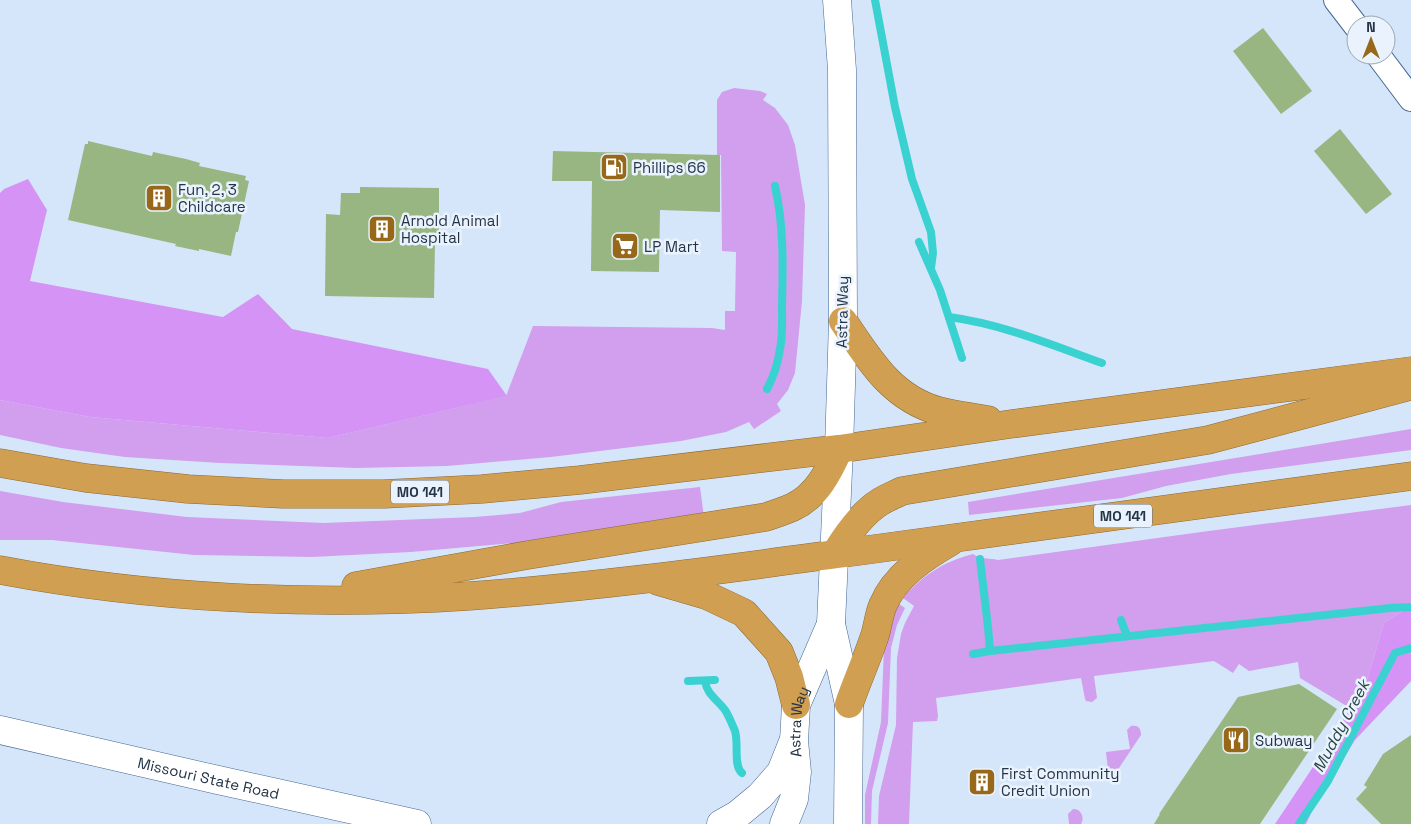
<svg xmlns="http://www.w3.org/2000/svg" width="1411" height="824" font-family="'Space Grotesk',sans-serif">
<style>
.green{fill:#d29eee}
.forest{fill:#d593f6}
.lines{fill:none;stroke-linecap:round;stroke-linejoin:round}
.stream{stroke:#3ad2d0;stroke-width:8}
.building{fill:#97b682}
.minor-casing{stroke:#436792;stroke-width:26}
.tertiary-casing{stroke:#436792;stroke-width:29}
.trunk-casing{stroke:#8c6a32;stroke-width:29}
.minor{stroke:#fff;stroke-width:24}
.tertiary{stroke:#fff;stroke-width:28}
.trunk{stroke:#d09f52;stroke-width:28}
.labels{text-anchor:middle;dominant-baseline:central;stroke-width:5;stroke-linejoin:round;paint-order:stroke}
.shield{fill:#eaf3fd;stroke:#5f6d7e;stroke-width:1}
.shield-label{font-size:14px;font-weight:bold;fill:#243447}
.poi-label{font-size:15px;fill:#243447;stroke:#eaf3fd;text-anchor:start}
.street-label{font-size:15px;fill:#243447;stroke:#eaf3fd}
.water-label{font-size:16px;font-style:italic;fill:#294747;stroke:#eaf3fd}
</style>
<rect width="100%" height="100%" fill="#d6e6fa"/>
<!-- green -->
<g class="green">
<path d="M 734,88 L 760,91 L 767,94 L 763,100 L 775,108 L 788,125 L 795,145 L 805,205 L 802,301 L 795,373 L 788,390 L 777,404 L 781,411 L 754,429 L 749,422 L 726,432 L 681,441 L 551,457 L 447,466 L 356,468 L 220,463 L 125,457 L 61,448 L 0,435 L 0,400 L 90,417 L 328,438 L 506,396 L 533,326 L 712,328 L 725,330 L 725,311 L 735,311 L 736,252 L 722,251 L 721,155 L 717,155 L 717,100 L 722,92 Z"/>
<path d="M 1411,429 L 1411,450 L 1231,474 L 1166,486 L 1122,498 L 969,515 L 968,502 Z"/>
<path d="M 700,487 L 704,517 L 548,540 L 411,552 L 312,557 L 194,555 L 52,540 L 0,540 L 0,491 L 63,502 L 187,517 L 324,523 L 475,517 L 520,513 L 561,502 Z"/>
<path d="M 1411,505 L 1411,606 L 1384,623 L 1367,680 L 1350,708 L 1300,678 L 1298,662 L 1249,671 L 1239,664 L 1233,673 L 1214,661 L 1094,676 L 1097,698 L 1092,702 L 1086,701 L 1085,699 L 1081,678 L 936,698 L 938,716 L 937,721 L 913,722 L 909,824 L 878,824 L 879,796 L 896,725 L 897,658 L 901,634 L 905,623 L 914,606 L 903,598 C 923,575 943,562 973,554 C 979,559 989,558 998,560 L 1201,532 Z"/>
<path d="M 899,604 L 905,608 L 897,625 L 891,648 L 888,723 L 872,791 L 871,824 L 865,824 L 865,795 L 881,722 L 884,648 L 893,617 Z"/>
<path d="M 1131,726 C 1138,725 1141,728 1141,735 L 1117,771 L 1112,772 L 1108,769 L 1106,752 L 1130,749 L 1127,730 Z"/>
<path d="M 1073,809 C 1081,809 1085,817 1081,824 L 1069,824 L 1068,814 Z"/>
</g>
<!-- forest -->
<g class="forest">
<path d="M 28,179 L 47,210 L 30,281 L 223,317 L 258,294 L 292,329 L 488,369 L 507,396 L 328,438 L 90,417 L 0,400 L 0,193 L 4,189 Z"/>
<path d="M 1411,606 L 1411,681 L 1355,740 L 1315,805 L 1306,824 L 1275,824 L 1329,743 L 1367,680 L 1384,623 Z"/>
</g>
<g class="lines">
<!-- stream -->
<g class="stream">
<path d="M 875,0 L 895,107 L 912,179 L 931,232 L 933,253 L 931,268"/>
<path d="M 919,242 L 940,290 L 962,358"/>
<path d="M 949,317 C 1002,324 1052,345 1102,363"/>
<path d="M 767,389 C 774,376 778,363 780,349 C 783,335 782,320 782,306 C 783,266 784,225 775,186"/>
<path d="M 980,559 L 988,627 L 990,651"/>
<path d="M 1121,620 L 1127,636"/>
<path d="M 973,654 L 990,651 L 1390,608 L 1411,607"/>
<path d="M 688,681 L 715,680"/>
<path d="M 705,681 C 707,695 717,699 725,710 C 729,716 732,724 735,731 C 739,744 733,766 742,773"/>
<path d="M 1299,824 L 1328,781 L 1395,653 L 1411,648"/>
</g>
</g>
<!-- building -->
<g class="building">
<path d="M 1263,28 L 1312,91 L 1281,114 L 1233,51 Z"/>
<path d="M 1340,129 L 1392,194 L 1366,214 L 1314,151 Z"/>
<path d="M 88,141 L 152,156 L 153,152 L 186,159 L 200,163 L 199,166 L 246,176 L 245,180 L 249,181 L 238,232 L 236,232 L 231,256 L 199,249 L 199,251 L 175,246 L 176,244 L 68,220 L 85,144 L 88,144 Z"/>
<path d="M 553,151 L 720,155 L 720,212 L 660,210 L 659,272 L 591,271 L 592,181 L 552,181 Z"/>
<path d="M 360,187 L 439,188 L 439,244 L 435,244 L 434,298 L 325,296 L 326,214 L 340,215 L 341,193 L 360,193 Z"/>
<path d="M 1299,684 L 1337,709 L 1260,824 L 1154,824 L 1160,814 L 1159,814 L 1238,697 Z"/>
<path d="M 1411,735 L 1411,824 L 1381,824 L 1356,799 L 1367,787 L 1364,785 L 1383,754 Z"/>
</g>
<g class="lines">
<!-- minor casing -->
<g class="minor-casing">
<g id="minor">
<path d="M 1336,0 L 1356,26"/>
<path d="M 1378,55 L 1411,99"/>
</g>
</g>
<!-- tertiary casing -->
<g class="tertiary-casing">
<g id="tertiary">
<path d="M 837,0 L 842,70 L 843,321 L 839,449 L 831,624 L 849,704 L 848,824"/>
<path id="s1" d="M 0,730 L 218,780 L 417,824"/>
<path d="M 721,824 L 737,815 L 760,796 L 781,772 L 793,742"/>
<path id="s2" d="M 784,824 L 794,799 L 797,772 L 794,741 L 796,705 L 831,624"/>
</g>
</g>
<!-- trunk casing -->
<g class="trunk-casing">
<g id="trunk">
<path d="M 843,321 C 869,359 891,398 939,411 C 955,415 972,417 988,420"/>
<path d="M 0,463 L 86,478 L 188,489 L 283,494 L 384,494 L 482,489 L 580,480 L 839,449 L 1011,424 L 1411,371"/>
<path d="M 835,554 C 846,536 862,513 880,502 C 886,498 894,495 902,491 L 1208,440 L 1410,386"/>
<path d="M 0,570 C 152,599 315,606 469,596 C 597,587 725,569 852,552 C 1038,527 1225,501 1411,476"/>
<path d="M 658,581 L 706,595 L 744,613 L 779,652 L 789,677 L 796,705"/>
<path d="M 356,586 L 528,555 L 766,517 C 775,514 784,511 793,507 C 817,496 829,471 839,449"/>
<path d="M 849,704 C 857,681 867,659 875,635 C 878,625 879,614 883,605 C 895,576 924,557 950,542"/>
</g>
</g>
<!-- minor -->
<use href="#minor" class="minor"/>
<!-- tertiary -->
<use href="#tertiary" class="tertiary"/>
<!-- trunk -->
<use href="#trunk" class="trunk"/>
</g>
<!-- icons -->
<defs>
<g id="fuel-square" transform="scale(1.4375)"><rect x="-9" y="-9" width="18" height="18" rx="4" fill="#98681a" stroke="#eaf3fd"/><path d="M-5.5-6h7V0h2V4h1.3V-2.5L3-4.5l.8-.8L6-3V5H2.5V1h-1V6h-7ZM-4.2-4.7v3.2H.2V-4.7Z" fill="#fff"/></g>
<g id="building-square" transform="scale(1.4375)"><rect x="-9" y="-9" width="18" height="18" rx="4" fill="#98681a" stroke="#eaf3fd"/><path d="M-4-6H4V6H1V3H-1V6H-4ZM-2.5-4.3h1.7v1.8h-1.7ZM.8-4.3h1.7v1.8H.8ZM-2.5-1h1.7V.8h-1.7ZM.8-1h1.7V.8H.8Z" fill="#fff"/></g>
<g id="supermarket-square" transform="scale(1.4375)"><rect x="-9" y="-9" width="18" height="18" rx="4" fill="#98681a" stroke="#eaf3fd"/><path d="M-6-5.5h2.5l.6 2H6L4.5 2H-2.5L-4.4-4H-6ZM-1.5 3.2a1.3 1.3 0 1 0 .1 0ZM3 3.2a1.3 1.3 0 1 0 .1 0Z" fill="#fff"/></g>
<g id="restaurant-square" transform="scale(1.4375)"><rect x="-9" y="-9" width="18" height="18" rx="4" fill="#98681a" stroke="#eaf3fd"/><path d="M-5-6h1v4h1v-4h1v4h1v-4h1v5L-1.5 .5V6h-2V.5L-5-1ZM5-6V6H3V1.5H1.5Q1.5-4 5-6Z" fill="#fff"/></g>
</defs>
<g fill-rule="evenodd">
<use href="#fuel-square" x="614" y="167"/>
<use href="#building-square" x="159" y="198"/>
<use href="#building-square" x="382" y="229"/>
<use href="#supermarket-square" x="625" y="246"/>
<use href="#restaurant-square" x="1236" y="740"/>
<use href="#building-square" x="982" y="782"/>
</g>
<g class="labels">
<!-- shield labels -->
<g class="shield">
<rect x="391" y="480.5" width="58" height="23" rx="4"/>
<rect x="1094" y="504.5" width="58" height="23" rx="4"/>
</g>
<g class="shield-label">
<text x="420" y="492">MO 141</text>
<text x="1123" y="516">MO 141</text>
</g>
<!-- poi labels -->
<g class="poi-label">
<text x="633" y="167">Phillips 66</text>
<text x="178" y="189">Fun, 2, 3<tspan x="178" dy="17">Childcare</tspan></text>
<text x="401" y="220">Arnold Animal<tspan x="401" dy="17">Hospital</tspan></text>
<text x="644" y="246">LP Mart</text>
<text x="1255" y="740">Subway</text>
<text x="1001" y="773">First Community<tspan x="1001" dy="17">Credit Union</tspan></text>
</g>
<!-- street labels -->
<g class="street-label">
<text transform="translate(842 312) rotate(-89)">Astra Way</text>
<text stroke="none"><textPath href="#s2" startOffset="105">Astra Way</textPath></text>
<text stroke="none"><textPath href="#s1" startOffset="214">Missouri State Road</textPath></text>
</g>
<!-- water labels -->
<g class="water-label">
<text transform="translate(1341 726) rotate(-62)">Muddy Creek</text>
</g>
</g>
<!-- north arrow -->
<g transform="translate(1371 40)"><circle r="24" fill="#eaf3fd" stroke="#9ba7b4"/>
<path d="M0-4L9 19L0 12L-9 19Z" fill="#98681a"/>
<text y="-8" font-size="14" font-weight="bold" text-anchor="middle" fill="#243447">N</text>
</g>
</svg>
